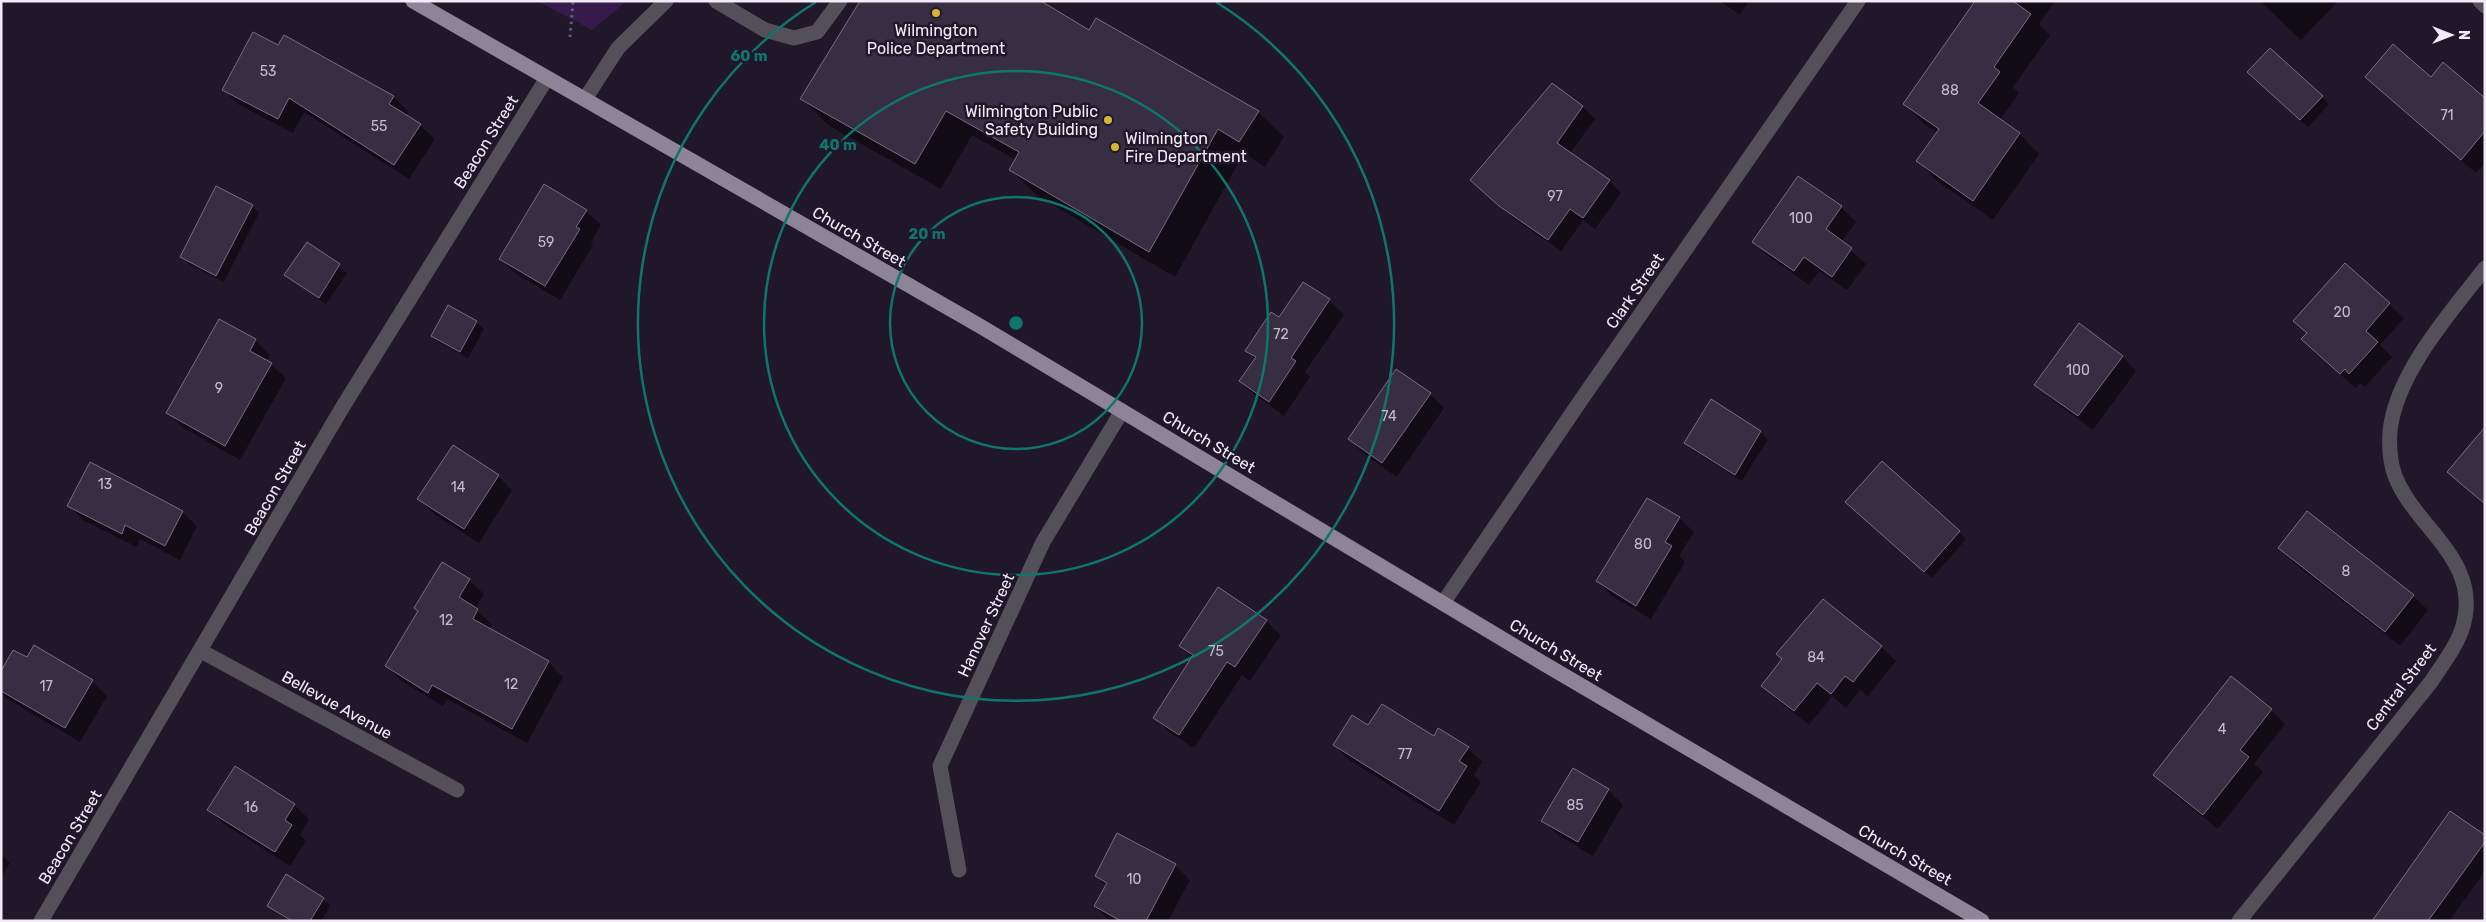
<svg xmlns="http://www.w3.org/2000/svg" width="2486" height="922" font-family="Rubik,sans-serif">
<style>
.green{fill:#351a4b}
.shadow{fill:#0007}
.building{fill:#382e43;stroke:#786d85}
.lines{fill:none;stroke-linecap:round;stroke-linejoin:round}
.path{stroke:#675f70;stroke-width:3;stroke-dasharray:2.5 4;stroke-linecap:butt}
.minor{stroke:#54505a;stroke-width:15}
.major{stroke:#8e8499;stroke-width:15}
.ring{fill:none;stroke:#0f766e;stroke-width:2.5}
.poi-dot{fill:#d2b736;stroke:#20172a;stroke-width:2}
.labels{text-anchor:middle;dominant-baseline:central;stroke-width:5;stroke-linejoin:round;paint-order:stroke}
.number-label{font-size:14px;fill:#c3bccb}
.poi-label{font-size:16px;fill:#f1ebf8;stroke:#20172a}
.street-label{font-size:16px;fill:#f1ebf8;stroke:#20172a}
.centre{fill:#0f766e;stroke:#20172a;stroke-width:2.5}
.ring-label{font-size:15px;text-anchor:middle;font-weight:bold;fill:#0f766e;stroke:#20172a;stroke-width:5;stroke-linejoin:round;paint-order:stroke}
</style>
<rect width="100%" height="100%" fill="#20172a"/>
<!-- green -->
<path class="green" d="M 537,1 L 627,1 L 592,30 Z"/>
<!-- shadow -->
<g class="shadow">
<path d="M 861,1 L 1049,1 L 1047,5 L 1089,32 L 1258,112 L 1284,137 L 1265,167 L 1244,153 L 1175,277 L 1036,195 L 1011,170 L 1016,160 L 972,135 L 941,189 L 828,125 L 802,99 Z"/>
<path d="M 1720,1 L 1749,1 L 1740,15 Z"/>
<path d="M 1976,1 L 2055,1 L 2039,24 L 2050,35 L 2013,87 L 2019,93 L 2000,120 L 2020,134 L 2039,154 L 1993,220 L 1937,181 L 1918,161 L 1938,133 L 1924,124 L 1904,104 Z"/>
<path d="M 2260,1 L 2338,1 L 2301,40 Z"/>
<path d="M 279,47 L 394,97 L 408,111 L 406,115 L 420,125 L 435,139 L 409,179 L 304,112 L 293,133 L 238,104 L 224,90 Z"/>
<path d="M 2367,77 L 2432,79 L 2485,100 L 2485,163 L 2476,173 Z"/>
<path d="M 2256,79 L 2322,97 L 2329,104 L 2308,127 Z"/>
<path d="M 1552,85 L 1583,107 L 1595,119 L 1570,153 L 1609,180 L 1621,193 L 1595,229 L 1583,220 L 1561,251 L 1513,218 L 1484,192 Z"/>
<path d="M 252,206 L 259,213 L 224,282 L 189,264 L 182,256 Z"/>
<path d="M 1841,207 L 1856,222 L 1841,242 L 1866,264 L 1847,290 L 1819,271 L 1809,285 L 1768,256 L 1754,241 Z"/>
<path d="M 586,211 L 601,225 L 591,242 L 593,245 L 560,300 L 516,274 L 501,259 Z"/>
<path d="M 307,243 L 347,273 L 326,304 L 286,275 Z"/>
<path d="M 1329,300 L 1344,315 L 1305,372 L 1310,377 L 1284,416 L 1255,395 L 1240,381 L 1256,359 L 1247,351 Z"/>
<path d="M 2389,304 L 2404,318 L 2380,345 L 2392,357 L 2365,387 L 2360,383 L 2356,388 L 2317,354 L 2303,339 L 2308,334 L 2295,321 Z"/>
<path d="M 476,322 L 484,329 L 468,358 L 440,343 L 432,336 Z"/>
<path d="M 255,340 L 270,355 L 267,361 L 286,378 L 240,460 L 182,427 L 168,413 Z"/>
<path d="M 2122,356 L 2136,371 L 2093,430 L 2051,399 L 2036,384 Z"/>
<path d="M 1430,394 L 1444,408 L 1397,477 L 1364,454 L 1350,439 Z"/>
<path d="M 1760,432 L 1768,439 L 1742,481 L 1692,450 L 1685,443 Z"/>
<path d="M 2485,432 L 2485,504 L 2448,471 Z"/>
<path d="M 1882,462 L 1966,539 L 1932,578 L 1853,509 Z"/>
<path d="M 498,476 L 512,490 L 479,543 L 434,514 L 419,499 Z"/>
<path d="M 69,505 L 182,512 L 197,526 L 180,560 L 140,539 L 137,547 L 83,520 Z"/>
<path d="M 1679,518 L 1694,532 L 1679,556 L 1685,562 L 1651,619 L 1612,596 L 1598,581 Z"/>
<path d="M 2280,548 L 2413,596 L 2428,610 L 2400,646 L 2294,563 Z"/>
<path d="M 469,580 L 484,594 L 475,609 L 492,625 L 489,629 L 548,662 L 563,677 L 527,743 L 447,699 L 443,706 L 401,681 L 386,666 Z"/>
<path d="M 1266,621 L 1281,635 L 1250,681 L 1242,675 L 1194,748 L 1169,732 L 1155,718 L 1193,658 L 1180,646 Z"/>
<path d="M 34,647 L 92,681 L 107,696 L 80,742 L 9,700 L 1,693 L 1,673 L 27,659 Z"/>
<path d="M 1881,647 L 1896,661 L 1868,696 L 1860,690 L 1846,708 L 1832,696 L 1809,725 L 1777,700 L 1763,686 Z"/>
<path d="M 2271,710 L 2285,724 L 2254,764 L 2263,772 L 2218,829 L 2169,790 L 2154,775 Z"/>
<path d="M 1369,727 L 1434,737 L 1468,748 L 1482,762 L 1474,775 L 1481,782 L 1454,825 L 1349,760 L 1334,745 Z"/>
<path d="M 1573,770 L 1608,790 L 1623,805 L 1593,856 L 1558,835 L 1543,821 Z"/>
<path d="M 294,805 L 309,819 L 300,835 L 306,841 L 290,866 L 224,824 L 209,809 Z"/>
<path d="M 2485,836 L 2485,871 L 2449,921 L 2373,921 Z"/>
<path d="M 1,854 L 10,863 L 1,877 Z"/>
<path d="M 1175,865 L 1190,880 L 1168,921 L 1110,921 L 1095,906 L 1106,886 L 1096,876 Z"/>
<path d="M 323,899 L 330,906 L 321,921 L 289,921 L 268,906 Z"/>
</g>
<!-- building -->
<g class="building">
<path d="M 860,1 L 1041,1 L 1089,30 L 1096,18 L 1259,111 L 1239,142 L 1218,129 L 1149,252 L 1009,170 L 1019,152 L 946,111 L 915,164 L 800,99 Z"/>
<path d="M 1975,1 L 2013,1 L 2031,14 L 1994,67 L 2000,72 L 1978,103 L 2020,133 L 1973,201 L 1916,161 L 1939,129 L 1903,104 Z"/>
<path d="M 253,32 L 278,45 L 284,35 L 394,96 L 389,104 L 421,124 L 394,165 L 289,98 L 278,119 L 222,90 Z"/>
<path d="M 2393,44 L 2431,77 L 2443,62 L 2485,98 L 2485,131 L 2461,160 L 2365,77 Z"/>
<path d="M 2270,48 L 2323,96 L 2300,120 L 2247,72 Z"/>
<path d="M 1552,83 L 1583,106 L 1557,143 L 1610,180 L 1583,218 L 1570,209 L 1548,240 L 1499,206 L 1470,180 Z"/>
<path d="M 1798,176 L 1842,206 L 1826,229 L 1852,248 L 1832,277 L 1804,257 L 1794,271 L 1752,242 Z"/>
<path d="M 544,184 L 587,210 L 576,227 L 580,229 L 545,286 L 499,259 Z"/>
<path d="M 216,186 L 253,205 L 216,276 L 180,257 Z"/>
<path d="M 307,242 L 340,264 L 319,298 L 284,275 Z"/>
<path d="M 2345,263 L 2390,303 L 2366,331 L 2378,342 L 2349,374 L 2345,369 L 2340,374 L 2301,339 L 2307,333 L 2293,321 Z"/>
<path d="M 1303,282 L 1330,299 L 1291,358 L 1296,361 L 1269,402 L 1239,381 L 1256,357 L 1245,351 L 1271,312 L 1279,317 Z"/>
<path d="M 448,305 L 477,321 L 460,352 L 431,336 Z"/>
<path d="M 219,319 L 256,339 L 250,351 L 272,363 L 225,446 L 166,413 Z"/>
<path d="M 2079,323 L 2123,356 L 2078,416 L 2034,385 Z"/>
<path d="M 1396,369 L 1431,393 L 1382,463 L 1348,439 Z"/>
<path d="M 1711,399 L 1761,431 L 1735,475 L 1684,443 Z"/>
<path d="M 2485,427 L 2485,504 L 2447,472 Z"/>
<path d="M 453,445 L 499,475 L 464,529 L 417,499 Z"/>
<path d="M 1882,461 L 1960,531 L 1924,572 L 1845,502 Z"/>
<path d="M 90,462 L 183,511 L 165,546 L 125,525 L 122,534 L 67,506 Z"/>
<path d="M 1647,498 L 1680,517 L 1665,542 L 1672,546 L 1636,606 L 1596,581 Z"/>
<path d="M 2307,511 L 2414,595 L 2385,632 L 2278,548 Z"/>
<path d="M 442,562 L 470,579 L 459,597 L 478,609 L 473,619 L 549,661 L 512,729 L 432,685 L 428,693 L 385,666 L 418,611 L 414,608 Z"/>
<path d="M 1218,587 L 1267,620 L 1235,667 L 1227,662 L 1179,735 L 1153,718 L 1193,655 L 1179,646 Z"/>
<path d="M 1823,599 L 1882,646 L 1853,682 L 1845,676 L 1831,694 L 1817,683 L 1794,711 L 1761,686 L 1782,659 L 1776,654 Z"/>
<path d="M 34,645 L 93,680 L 65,728 L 1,691 L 1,671 L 13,650 L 27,657 Z"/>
<path d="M 2231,676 L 2272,709 L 2240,750 L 2249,757 L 2203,815 L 2153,775 Z"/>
<path d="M 1382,704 L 1434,736 L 1438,728 L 1469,747 L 1459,761 L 1467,766 L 1439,811 L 1333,745 L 1352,715 L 1368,725 Z"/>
<path d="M 235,766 L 295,804 L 285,820 L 292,825 L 275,852 L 207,810 Z"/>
<path d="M 1573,768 L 1609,789 L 1578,842 L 1541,821 Z"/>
<path d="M 2450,811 L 2485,835 L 2485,842 L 2428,921 L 2372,921 Z"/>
<path d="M 1117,833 L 1176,864 L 1146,921 L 1121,921 L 1094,906 L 1107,883 L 1095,876 Z"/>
<path d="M 286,874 L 324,898 L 310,921 L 292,921 L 267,906 Z"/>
</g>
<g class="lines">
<!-- path -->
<path class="path" d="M 570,37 L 573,1"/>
<!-- minor -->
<g class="minor">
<path d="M 716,1 L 765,30 L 794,38 L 817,32 L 840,1"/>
<path d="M 2480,1 L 2485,6"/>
<path d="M 585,99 L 618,48 L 666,1"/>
<path d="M 1443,603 L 1581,400 L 1858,1"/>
<path d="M 201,651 L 457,790"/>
<path d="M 959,870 L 940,766 L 1043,542 L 1122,411"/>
<path d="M 41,921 L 342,408 L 547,78"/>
<path d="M 2239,921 L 2431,682 C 2442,665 2457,646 2463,626 C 2482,560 2415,528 2395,476 C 2390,462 2389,445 2390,431 C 2396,373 2451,312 2485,268"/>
</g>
<!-- major -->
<path class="major" d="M 413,1 L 980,326 L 1541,662 L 1982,921"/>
</g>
<!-- distance rings -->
<g class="ring">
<circle cx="1016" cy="323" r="126"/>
<circle cx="1016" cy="323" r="252"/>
<path d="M1216 2A378 378 0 1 1 816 2"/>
</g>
<!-- markers -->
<g class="poi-dot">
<circle cx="936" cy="13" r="5"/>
<circle cx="1108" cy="120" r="5"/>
<circle cx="1115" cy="147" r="5"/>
</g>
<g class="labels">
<!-- number labels -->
<g class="number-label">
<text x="268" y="71">53</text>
<text x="1950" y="90">88</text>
<text x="2447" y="115">71</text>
<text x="379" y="126">55</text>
<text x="1555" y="196">97</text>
<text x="1801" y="218">100</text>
<text x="546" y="242">59</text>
<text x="2342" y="312">20</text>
<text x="1281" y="334">72</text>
<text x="2078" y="370">100</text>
<text x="219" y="388">9</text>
<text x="1389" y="416">74</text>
<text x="105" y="484">13</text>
<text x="458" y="487">14</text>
<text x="1643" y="544">80</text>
<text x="2346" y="571">8</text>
<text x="446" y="620">12</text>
<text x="1216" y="651">75</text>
<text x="1816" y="657">84</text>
<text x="511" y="684">12</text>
<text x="46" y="686">17</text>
<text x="2222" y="729">4</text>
<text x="1405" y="754">77</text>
<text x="1575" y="805">85</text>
<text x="251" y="807">16</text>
<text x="1134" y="879">10</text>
</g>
<!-- poi labels -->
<g class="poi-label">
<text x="936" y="30">Wilmington<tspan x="936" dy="18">Police Department</tspan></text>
<text x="1098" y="111" text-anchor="end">Wilmington Public<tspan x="1098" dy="18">Safety Building</tspan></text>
<text x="1125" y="138" text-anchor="start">Wilmington<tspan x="1125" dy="18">Fire Department</tspan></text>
</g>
<!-- street labels -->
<g class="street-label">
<text transform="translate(486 142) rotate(-58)">Beacon Street</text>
<text transform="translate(859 237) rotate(30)">Church Street</text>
<text transform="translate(1635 291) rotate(-55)">Clark Street</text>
<text transform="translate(1209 442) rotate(31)">Church Street</text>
<text transform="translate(275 488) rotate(-60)">Beacon Street</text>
<text transform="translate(986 625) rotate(-65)">Hanover Street</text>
<text transform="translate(1556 650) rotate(31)">Church Street</text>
<text transform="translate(2401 687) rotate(-53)">Central Street</text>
<text transform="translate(337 705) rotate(29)">Bellevue Avenue</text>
<text transform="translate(70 837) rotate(-59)">Beacon Street</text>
<text transform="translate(1905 855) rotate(30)">Church Street</text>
</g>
</g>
<circle cx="1016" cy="323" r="8" class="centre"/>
<g class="ring-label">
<text x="749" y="61">60 m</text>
<text x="838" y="150">40 m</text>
<text x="927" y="239">20 m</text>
</g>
<!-- border -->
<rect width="2486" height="922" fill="none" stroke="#f1ebf8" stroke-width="5"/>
<!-- north arrow -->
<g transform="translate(2451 35) rotate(90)" stroke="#20172a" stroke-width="4" paint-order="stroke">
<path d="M0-4L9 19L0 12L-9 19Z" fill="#f1ebf8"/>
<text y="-8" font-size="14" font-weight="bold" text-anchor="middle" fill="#f1ebf8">N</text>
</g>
</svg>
